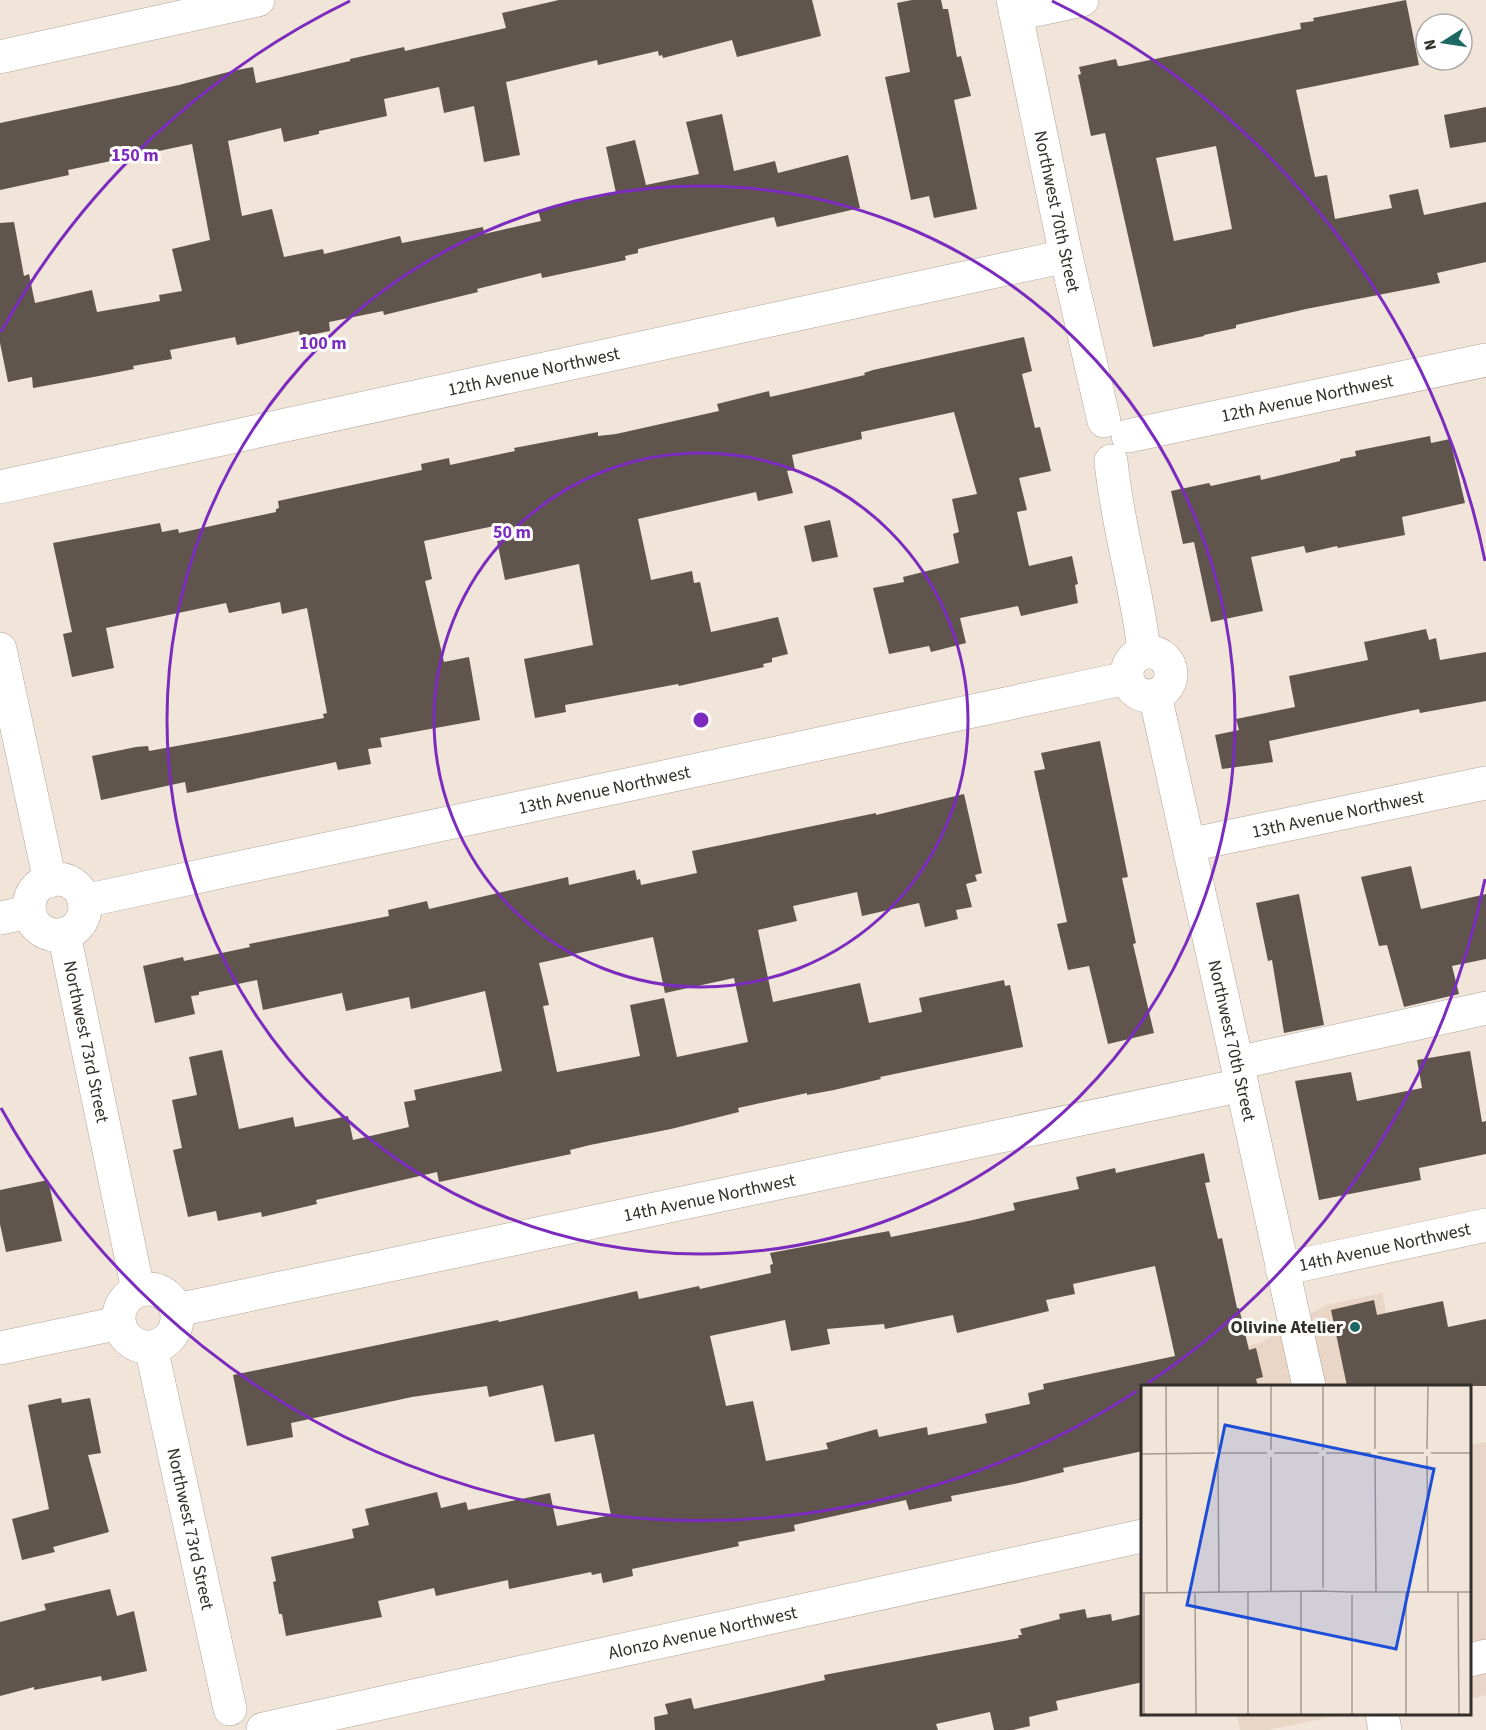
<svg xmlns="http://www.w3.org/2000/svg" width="1486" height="1730" font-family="'Source Sans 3',sans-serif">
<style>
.built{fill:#e9d6c6}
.building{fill:#60554c;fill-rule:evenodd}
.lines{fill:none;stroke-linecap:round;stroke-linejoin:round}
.minor-casing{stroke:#b1a59b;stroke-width:34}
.minor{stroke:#fff;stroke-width:33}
.ring{fill:none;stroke:#7b2cbf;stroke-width:3}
.poi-dot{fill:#1d6863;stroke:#fff;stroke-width:2}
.labels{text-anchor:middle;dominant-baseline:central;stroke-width:6;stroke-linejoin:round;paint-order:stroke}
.street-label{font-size:18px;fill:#322e2a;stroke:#fff}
.poi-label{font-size:18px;font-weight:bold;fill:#322e2a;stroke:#fff;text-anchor:end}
.inset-road{fill:none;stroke:#a59b93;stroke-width:1.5}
.view{fill:#1d4ed8;fill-opacity:0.15;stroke:#1d4ed8;stroke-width:3}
.inset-edge{fill:none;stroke:#322e2a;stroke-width:3}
.centre{fill:#7b2cbf;stroke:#fff;stroke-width:3}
.ring-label{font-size:18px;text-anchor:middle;font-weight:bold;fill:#7b2cbf;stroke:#fff;stroke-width:6;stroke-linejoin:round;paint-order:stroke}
</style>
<rect width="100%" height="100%" fill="#f1e4d9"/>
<!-- built -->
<g class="built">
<path d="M 1382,1293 L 1403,1386 L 1163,1386 L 1159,1366 L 1259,1343 L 1326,1305 Z"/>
<path d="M 1486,1442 L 1486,1695 L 1470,1699 L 1470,1445 Z"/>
<path d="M 1236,1714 L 1346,1714 L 1268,1730 L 1240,1730 Z"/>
</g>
<!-- building -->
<g class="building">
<path d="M 559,0 L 812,0 L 821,36 L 737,57 L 732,40 L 663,58 L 662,55 L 659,56 L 658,51 L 598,65 L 597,60 L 506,82 L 520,155 L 484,162 L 474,106 L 444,113 L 439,87 L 384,99 L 387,116 L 319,131 L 319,134 L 284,142 L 281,128 L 228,141 L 242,216 L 272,209 L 284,257 L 323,249 L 324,254 L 400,236 L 402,243 L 483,227 L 484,234 L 541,221 L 538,210 L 616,193 L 606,147 L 635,140 L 646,185 L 699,174 L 686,122 L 722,114 L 734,171 L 775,161 L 778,173 L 848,155 L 860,208 L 777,227 L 774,217 L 638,249 L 638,253 L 625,256 L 626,260 L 542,278 L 541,273 L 477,289 L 478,292 L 384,315 L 383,311 L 329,322 L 330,331 L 300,337 L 299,331 L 237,345 L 235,337 L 170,350 L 172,359 L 133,366 L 134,369 L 99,376 L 33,388 L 32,377 L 8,382 L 0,343 L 0,223 L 14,222 L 24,276 L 29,274 L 35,303 L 92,290 L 97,312 L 160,301 L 159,295 L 182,291 L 172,249 L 210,240 L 192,144 L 68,170 L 69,175 L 0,190 L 0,123 L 179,85 L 232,71 L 253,67 L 256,83 L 350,61 L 350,59 L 404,47 L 405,51 L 506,28 L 502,13 Z"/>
<path d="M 912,0 L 941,0 L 943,9 L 948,9 L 957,57 L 961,56 L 971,96 L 954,100 L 977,209 L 934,218 L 929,196 L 911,200 L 885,77 L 910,72 L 897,3 Z"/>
<path d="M 1406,0 L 1419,65 L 1296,90 L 1315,177 L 1327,175 L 1335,219 L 1392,208 L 1389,195 L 1418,189 L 1424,215 L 1486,202 L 1486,262 L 1437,273 L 1440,283 L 1306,309 L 1236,325 L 1236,328 L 1204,335 L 1204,336 L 1153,347 L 1105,133 L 1091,136 L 1078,75 L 1081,74 L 1079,67 L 1116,59 L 1118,66 L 1121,66 L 1301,29 L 1300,23 L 1314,21 L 1313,18 ZM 1216,146 L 1232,229 L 1174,241 L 1156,158 Z"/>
<path d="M 1486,107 L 1486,142 L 1450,148 L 1444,115 Z"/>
<path d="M 1024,337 L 1032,371 L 1022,374 L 1035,428 L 1040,427 L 1051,471 L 1019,478 L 1027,510 L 1017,512 L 1029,566 L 1072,556 L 1078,584 L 1075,585 L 1078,603 L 1021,616 L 1018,606 L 960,618 L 966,643 L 931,652 L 929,646 L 889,654 L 873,588 L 904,582 L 903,577 L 959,563 L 953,534 L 959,532 L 952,499 L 977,494 L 954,412 L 861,432 L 862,439 L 792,455 L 795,470 L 787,471 L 793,493 L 758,501 L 756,492 L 638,519 L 651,580 L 692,571 L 694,583 L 700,582 L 711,632 L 778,617 L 788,654 L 772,658 L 772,662 L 763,664 L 764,667 L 679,686 L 678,684 L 565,705 L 566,712 L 535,718 L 524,659 L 593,645 L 579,564 L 505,580 L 494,526 L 424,541 L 432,579 L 425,581 L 444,662 L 469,657 L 480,720 L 380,738 L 382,747 L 368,749 L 371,764 L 338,770 L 336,762 L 187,793 L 185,782 L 101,800 L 92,756 L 136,747 L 148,746 L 149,751 L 226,737 L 324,718 L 323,714 L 327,713 L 307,608 L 282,614 L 280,602 L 229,613 L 226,603 L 106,628 L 114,668 L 72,677 L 63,634 L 72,632 L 53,543 L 160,523 L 162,532 L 178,529 L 179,533 L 276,512 L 276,509 L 279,508 L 278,501 L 422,470 L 421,464 L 449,458 L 450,465 L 515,451 L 514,448 L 598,432 L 598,436 L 616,434 L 719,411 L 717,404 L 769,391 L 770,397 L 865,375 L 864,373 L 873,370 Z"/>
<path d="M 1430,436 L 1431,443 L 1450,439 L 1465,503 L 1402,517 L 1405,535 L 1338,548 L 1337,546 L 1306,553 L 1304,546 L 1251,557 L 1263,611 L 1211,622 L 1194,542 L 1183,544 L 1171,491 L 1209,483 L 1211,486 L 1260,475 L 1261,480 L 1340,461 L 1340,459 L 1356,456 L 1355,451 Z"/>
<path d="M 830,520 L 838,557 L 812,562 L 804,526 Z"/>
<path d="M 1426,629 L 1429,640 L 1436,638 L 1440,660 L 1486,652 L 1486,701 L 1420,713 L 1419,709 L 1269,741 L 1273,762 L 1222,769 L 1215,735 L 1239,730 L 1236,719 L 1295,707 L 1289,676 L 1368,660 L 1364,642 Z"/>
<path d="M 1100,741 L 1128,877 L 1122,878 L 1136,943 L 1133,944 L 1154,1033 L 1108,1044 L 1089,966 L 1068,970 L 1057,924 L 1067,922 L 1034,771 L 1045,769 L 1041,753 Z"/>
<path d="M 964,794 L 982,873 L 975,875 L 977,881 L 966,884 L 972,907 L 956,910 L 958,919 L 925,927 L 919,903 L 862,916 L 857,892 L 793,906 L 797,921 L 758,930 L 773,1002 L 860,983 L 869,1023 L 922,1012 L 919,998 L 1004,980 L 1005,986 L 1010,985 L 1023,1047 L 880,1077 L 881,1079 L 834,1090 L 807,1095 L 807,1093 L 738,1108 L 739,1112 L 671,1129 L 590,1145 L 570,1150 L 571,1154 L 439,1182 L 437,1172 L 316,1200 L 317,1204 L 262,1217 L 261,1212 L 218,1221 L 216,1211 L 188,1217 L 173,1150 L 182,1148 L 172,1100 L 197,1095 L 189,1057 L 222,1050 L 239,1129 L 293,1117 L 295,1127 L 348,1116 L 353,1140 L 409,1127 L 404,1102 L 416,1100 L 414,1090 L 502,1071 L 485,991 L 411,1009 L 409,997 L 346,1011 L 342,993 L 263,1010 L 257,980 L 199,992 L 199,995 L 191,996 L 195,1014 L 155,1023 L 143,966 L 183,957 L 184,961 L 250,947 L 249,944 L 389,916 L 388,910 L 427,901 L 429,909 L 568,877 L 569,885 L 635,870 L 637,880 L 640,879 L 641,885 L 697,873 L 692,851 L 876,813 L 876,815 ZM 653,937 L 665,993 L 734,978 L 748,1042 L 677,1057 L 664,998 L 630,1005 L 640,1056 L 557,1072 L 543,1006 L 549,1005 L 539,963 L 575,955 L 574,954 Z"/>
<path d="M 1411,866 L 1421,909 L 1486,894 L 1486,959 L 1452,966 L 1459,994 L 1404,1007 L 1387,945 L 1379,946 L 1361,877 Z"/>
<path d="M 1299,894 L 1324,1025 L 1284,1033 L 1272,960 L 1268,961 L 1256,903 Z"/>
<path d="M 1470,1051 L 1482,1122 L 1486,1121 L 1486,1154 L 1419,1168 L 1421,1180 L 1319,1200 L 1295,1081 L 1351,1072 L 1357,1101 L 1422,1088 L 1417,1060 Z"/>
<path d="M 1204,1153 L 1210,1182 L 1205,1183 L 1218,1239 L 1222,1238 L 1237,1308 L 1239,1308 L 1249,1350 L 1256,1348 L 1263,1377 L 1256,1379 L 1258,1386 L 1143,1386 L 1143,1451 L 1063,1468 L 1064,1472 L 1019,1483 L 951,1496 L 952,1501 L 909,1510 L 906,1500 L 794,1525 L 795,1531 L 738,1542 L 739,1546 L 632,1569 L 633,1576 L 603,1583 L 601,1573 L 592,1575 L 591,1572 L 509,1589 L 508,1580 L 436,1596 L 434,1588 L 378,1601 L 382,1617 L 286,1636 L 282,1614 L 279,1614 L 273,1582 L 276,1581 L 271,1557 L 354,1538 L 352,1529 L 369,1525 L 365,1509 L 437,1492 L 441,1508 L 466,1502 L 468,1510 L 550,1493 L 557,1526 L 611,1515 L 594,1434 L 555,1442 L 543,1385 L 489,1397 L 487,1386 L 412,1397 L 291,1423 L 293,1437 L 247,1446 L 233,1375 L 498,1320 L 499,1322 L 637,1291 L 639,1299 L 699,1286 L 700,1289 L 771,1273 L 770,1265 L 773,1264 L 770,1253 L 889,1231 L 891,1237 L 973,1220 L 1015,1210 L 1013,1203 L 1079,1189 L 1076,1177 L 1115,1168 L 1116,1173 ZM 1155,1266 L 1175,1356 L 1043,1384 L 1044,1389 L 1028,1393 L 1030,1404 L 985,1414 L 987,1423 L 928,1435 L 927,1427 L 879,1437 L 877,1429 L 826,1443 L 828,1449 L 766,1461 L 753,1401 L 726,1406 L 710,1336 L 785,1320 L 791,1351 L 830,1344 L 827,1329 L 884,1324 L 885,1329 L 953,1315 L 957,1333 L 1049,1311 L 1046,1300 L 1075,1294 L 1073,1284 Z"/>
<path d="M 48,1180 L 62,1241 L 6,1252 L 0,1224 L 0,1190 Z"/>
<path d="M 1374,1300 L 1377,1315 L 1443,1301 L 1448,1327 L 1486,1319 L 1486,1386 L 1347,1386 L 1331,1310 Z"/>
<path d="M 61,1398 L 62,1403 L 90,1398 L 101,1453 L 88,1455 L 109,1532 L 53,1547 L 55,1552 L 22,1560 L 12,1519 L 49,1509 L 28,1405 Z"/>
<path d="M 110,1589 L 117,1616 L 134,1611 L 147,1671 L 102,1681 L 101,1676 L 34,1690 L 34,1687 L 0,1696 L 0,1622 L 46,1610 L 44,1604 Z"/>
<path d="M 1085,1609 L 1087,1618 L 1111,1614 L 1112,1621 L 1143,1614 L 1143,1682 L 1056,1701 L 1058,1710 L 1029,1717 L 1030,1726 L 1013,1730 L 994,1730 L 990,1712 L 936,1724 L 938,1730 L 655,1730 L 654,1717 L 668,1714 L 665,1704 L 691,1698 L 694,1709 L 825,1680 L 824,1675 L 1019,1638 L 1018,1635 L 1022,1635 L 1020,1629 L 1060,1619 L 1059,1614 Z"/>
</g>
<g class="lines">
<!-- minor casing -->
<g class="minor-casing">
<g id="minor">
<path id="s1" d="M 1013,0 L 1066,256 L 1104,421"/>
<path d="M 1016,14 L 1082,0"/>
<path d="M 0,57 L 258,0"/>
<path id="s2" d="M 1128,436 L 1486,360"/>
<path d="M 1111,461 C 1117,526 1137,587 1144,651"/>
<path id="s3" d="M 0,487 L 1066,256"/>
<path d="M 0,649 L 50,881"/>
<circle cx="1149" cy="674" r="22"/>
<path id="s4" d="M 1155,695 L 1309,1386"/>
<path id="s5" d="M 1189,845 L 1486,783"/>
<circle cx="57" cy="907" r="28"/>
<path id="s6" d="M 84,901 L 1127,678"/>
<path d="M 0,918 L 30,912"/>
<path id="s7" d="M 64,934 L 138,1290"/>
<path d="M 1237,1063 L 1486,1008"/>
<path id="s8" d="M 1282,1269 L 1486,1225"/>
<circle cx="148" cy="1318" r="29"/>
<path id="s9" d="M 177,1310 L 1242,1085"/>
<path id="s10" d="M 151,1347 L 230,1709"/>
<path d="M 0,1348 L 119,1323"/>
<path d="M 1470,1660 L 1486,1656"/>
<path d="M 1382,1714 L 1385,1730"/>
<path id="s11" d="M 263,1729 L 1142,1536"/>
</g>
</g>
<!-- minor -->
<use href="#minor" class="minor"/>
</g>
<!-- distance rings -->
<g class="ring">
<circle cx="701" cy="720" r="267"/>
<circle cx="701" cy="720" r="534"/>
<path d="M1485 879A800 800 0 0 1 1148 1383M1137 1391A800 800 0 0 1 1 1108M1 332A800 800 0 0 1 350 1M1052 1A800 800 0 0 1 1485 561"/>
</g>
<!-- markers -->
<circle class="poi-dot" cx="1355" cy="1327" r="6"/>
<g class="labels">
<!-- street labels -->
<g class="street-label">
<text stroke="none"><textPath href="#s1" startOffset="216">Northwest 70th Street</textPath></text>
<text stroke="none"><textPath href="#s3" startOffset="546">12th Avenue Northwest</textPath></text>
<text stroke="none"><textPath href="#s2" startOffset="183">12th Avenue Northwest</textPath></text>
<text stroke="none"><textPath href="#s6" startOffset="532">13th Avenue Northwest</textPath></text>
<text stroke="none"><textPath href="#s5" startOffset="152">13th Avenue Northwest</textPath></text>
<text stroke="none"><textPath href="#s4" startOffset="354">Northwest 70th Street</textPath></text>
<text stroke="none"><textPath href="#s7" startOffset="110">Northwest 73rd Street</textPath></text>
<text stroke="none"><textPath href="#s9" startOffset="544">14th Avenue Northwest</textPath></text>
<text stroke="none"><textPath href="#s8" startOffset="105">14th Avenue Northwest</textPath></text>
<text stroke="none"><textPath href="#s10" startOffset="186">Northwest 73rd Street</textPath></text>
<text stroke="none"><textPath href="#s11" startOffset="450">Alonzo Avenue Northwest</textPath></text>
</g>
<!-- poi labels -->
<g class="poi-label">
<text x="1343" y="1327">Olivine Atelier</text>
</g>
</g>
<!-- overview -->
<g transform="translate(1141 1385)">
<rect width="330" height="330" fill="#f1e4d9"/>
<path class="inset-road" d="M 25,0 L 26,208M 130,0 L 130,65M 182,0 L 182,65M 234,64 L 234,0M 286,64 L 287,0M 77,65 L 77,0M 80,68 L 126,68M 133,68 L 178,68M 185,68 L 230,68M 237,68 L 283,68M 290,68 L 330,68M 0,69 L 74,68M 182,71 L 182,203M 234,71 L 235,207M 286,71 L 287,207M 77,72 L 78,207M 185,206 L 179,206 L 209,207M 107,207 L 107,330M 130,207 L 130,72M 214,207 L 209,207 L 330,207M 317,207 L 318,330M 0,208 L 179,206M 3,208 L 3,330M 54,208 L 55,330M 211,210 L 211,330M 160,330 L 160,207M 265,330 L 265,207"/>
<path class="view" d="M 84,40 L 293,84 L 255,264 L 46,220 Z"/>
<rect width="330" height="330" class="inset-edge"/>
</g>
<circle cx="701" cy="720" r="9" class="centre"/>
<g class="ring-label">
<text x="135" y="161">150 m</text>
<text x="323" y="349">100 m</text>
<text x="512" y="538">50 m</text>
</g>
<!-- north arrow -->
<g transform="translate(1444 42) rotate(258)"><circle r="28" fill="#ffffff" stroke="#adabaa" stroke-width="1.5"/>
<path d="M0-4.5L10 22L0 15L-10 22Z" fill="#1d6863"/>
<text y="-9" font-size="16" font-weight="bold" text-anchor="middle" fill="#322e2a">N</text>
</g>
</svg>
